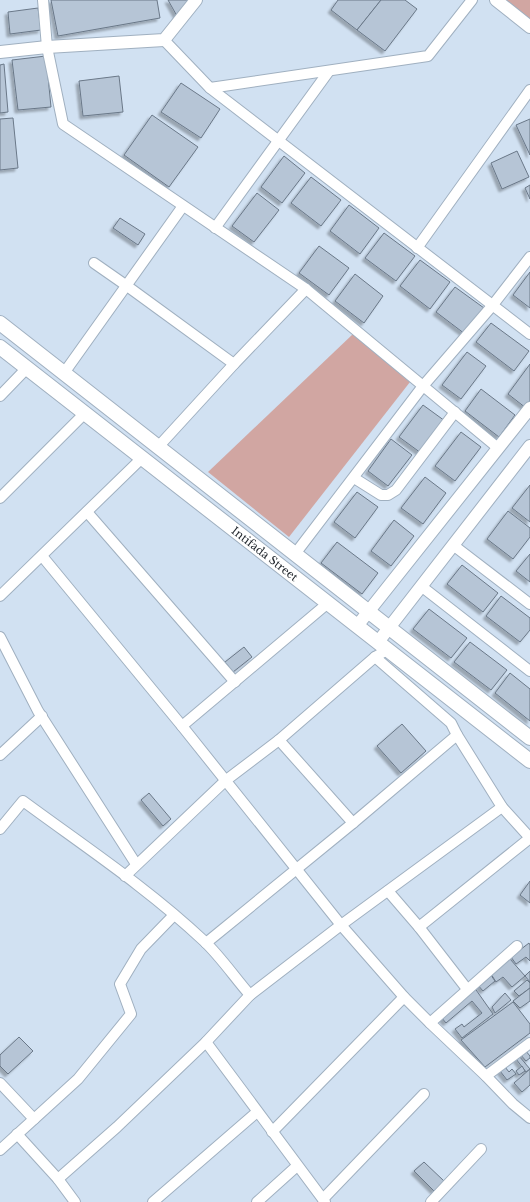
<svg xmlns="http://www.w3.org/2000/svg" width="530" height="1202" font-family="'Libre Baskerville',serif">
<style>
.green{fill:#d1a6a2}
.building{fill:#b6c5d6;stroke:#6a7888;filter:url(#shadow)}
.lines{fill:none;stroke-linecap:round;stroke-linejoin:round}
.minor-casing{stroke:#a0b0c0;stroke-width:12}
.tertiary-casing{stroke:#a0b0c0;stroke-width:14}
.secondary-casing{stroke:#a0b0c0;stroke-width:16}
.minor{stroke:#fff;stroke-width:10}
.tertiary{stroke:#fff;stroke-width:12}
.secondary{stroke:#fff;stroke-width:14}
.labels{text-anchor:middle;dominant-baseline:central;stroke-width:3;stroke-linejoin:round;paint-order:stroke}
.street-label{font-size:11px;fill:#1f252b;stroke:#d1e1f2}
</style>
<defs>
<filter id="shadow"><feDropShadow dx="-3" dy="3" stdDeviation="1" flood-color="#0004"/></filter>
</defs>
<rect width="100%" height="100%" fill="#d1e1f2"/>
<!-- green -->
<g class="green">
<path d="M 503,0 L 530,0 L 530,22 Z"/>
<path d="M 353,334 L 410,382 L 289,537 L 208,472 Z"/>
</g>
<!-- building -->
<g class="building">
<path d="M 51,0 L 157,0 L 160,18 L 58,36 Z"/>
<path d="M 168,0 L 190,0 L 177,16 Z"/>
<path d="M 338,0 L 381,0 L 357,30 L 331,10 Z"/>
<path d="M 381,0 L 405,0 L 417,9 L 385,51 L 357,30 Z"/>
<path d="M 38,8 L 41,30 L 10,34 L 8,12 Z"/>
<path d="M 46,56 L 51,107 L 18,110 L 12,60 Z"/>
<path d="M 4,64 L 8,112 L 0,113 L 0,65 Z"/>
<path d="M 119,76 L 123,112 L 83,116 L 79,81 Z"/>
<path d="M 181,83 L 220,109 L 201,138 L 161,112 Z"/>
<path d="M 152,115 L 198,147 L 169,187 L 124,155 Z"/>
<path d="M 13,118 L 18,168 L 0,170 L 0,119 Z"/>
<path d="M 530,119 L 530,155 L 516,125 Z"/>
<path d="M 517,151 L 529,177 L 502,189 L 491,163 Z"/>
<path d="M 284,156 L 305,173 L 282,203 L 261,187 Z"/>
<path d="M 311,177 L 341,200 L 321,226 L 291,203 Z"/>
<path d="M 530,185 L 530,199 L 525,188 Z"/>
<path d="M 257,193 L 279,210 L 254,242 L 232,226 Z"/>
<path d="M 349,205 L 379,228 L 360,254 L 330,231 Z"/>
<path d="M 120,218 L 145,234 L 138,245 L 113,228 Z"/>
<path d="M 384,233 L 415,256 L 396,281 L 365,258 Z"/>
<path d="M 319,246 L 349,268 L 329,295 L 299,273 Z"/>
<path d="M 420,260 L 450,282 L 430,309 L 400,286 Z"/>
<path d="M 530,272 L 530,308 L 513,295 Z"/>
<path d="M 355,274 L 383,296 L 364,323 L 335,301 Z"/>
<path d="M 455,287 L 484,308 L 465,334 L 436,312 Z"/>
<path d="M 491,323 L 529,351 L 514,371 L 476,342 Z"/>
<path d="M 467,352 L 486,366 L 461,399 L 442,385 Z"/>
<path d="M 530,364 L 530,403 L 526,408 L 508,394 Z"/>
<path d="M 481,389 L 515,415 L 499,437 L 465,411 Z"/>
<path d="M 423,405 L 445,421 L 421,453 L 399,437 Z"/>
<path d="M 461,432 L 481,447 L 455,481 L 435,466 Z"/>
<path d="M 391,439 L 412,455 L 388,486 L 368,471 Z"/>
<path d="M 425,477 L 446,493 L 423,524 L 401,508 Z"/>
<path d="M 530,485 L 530,522 L 512,508 Z"/>
<path d="M 357,492 L 378,507 L 355,538 L 334,522 Z"/>
<path d="M 508,511 L 530,528 L 530,537 L 513,559 L 487,539 Z"/>
<path d="M 394,520 L 414,536 L 391,566 L 371,551 Z"/>
<path d="M 337,542 L 378,573 L 362,594 L 321,563 Z"/>
<path d="M 530,554 L 530,582 L 516,571 Z"/>
<path d="M 462,565 L 498,593 L 483,612 L 447,584 Z"/>
<path d="M 501,596 L 530,618 L 530,630 L 520,642 L 486,616 Z"/>
<path d="M 429,609 L 467,638 L 451,658 L 413,629 Z"/>
<path d="M 470,642 L 507,670 L 491,690 L 454,662 Z"/>
<path d="M 244,647 L 252,657 L 233,672 L 225,662 Z"/>
<path d="M 510,673 L 530,689 L 530,721 L 495,693 Z"/>
<path d="M 402,724 L 426,751 L 401,773 L 377,746 Z"/>
<path d="M 149,793 L 171,819 L 163,826 L 141,800 Z"/>
<path d="M 530,881 L 530,903 L 520,895 Z"/>
<path d="M 529,943 L 530,945 L 530,961 L 526,957 L 516,964 L 511,957 Z"/>
<path d="M 510,959 L 525,976 L 512,987 L 503,977 L 496,982 L 491,974 Z"/>
<path d="M 530,971 L 530,982 L 525,976 Z"/>
<path d="M 490,974 L 495,981 L 483,991 L 477,984 Z"/>
<path d="M 527,980 L 530,983 L 530,988 L 519,996 L 514,991 Z"/>
<path d="M 474,987 L 493,1014 L 462,1038 L 455,1029 L 462,1024 L 464,1027 L 482,1013 L 472,1001 L 446,1023 L 441,1017 Z"/>
<path d="M 530,988 L 530,1001 L 520,1008 L 513,1001 Z"/>
<path d="M 505,993 L 511,1000 L 495,1013 L 492,1007 Z"/>
<path d="M 513,1002 L 530,1024 L 530,1033 L 485,1067 L 461,1040 Z"/>
<path d="M 19,1037 L 33,1051 L 8,1074 L 0,1066 L 0,1055 Z"/>
<path d="M 525,1050 L 530,1056 L 530,1058 L 526,1061 L 520,1054 Z"/>
<path d="M 519,1056 L 530,1069 L 526,1072 L 516,1059 Z"/>
<path d="M 522,1066 L 525,1071 L 519,1075 L 516,1071 Z"/>
<path d="M 505,1067 L 509,1072 L 512,1069 L 516,1074 L 507,1080 L 500,1071 Z"/>
<path d="M 530,1069 L 530,1085 L 522,1092 L 514,1083 Z"/>
<path d="M 424,1162 L 444,1181 L 434,1191 L 414,1171 Z"/>
</g>
<g class="lines">
<!-- minor casing -->
<g class="minor-casing">
<g id="minor">
<path d="M 43,0 L 47,47 L 63,124 L 306,289 L 498,448"/>
<path d="M 164,40 L 210,88 L 530,334"/>
<path d="M 210,88 L 428,56 L 472,0"/>
<path d="M 215,228 L 329,71"/>
<path d="M 417,248 L 530,90"/>
<path d="M 94,263 L 127,286 L 234,364"/>
<path d="M 64,373 L 183,206"/>
<path d="M 0,396 L 27,368"/>
<path d="M 158,447 L 234,364 L 306,289"/>
<path d="M 354,478 L 381,495 L 388,495 L 396,490 L 455,412"/>
<path d="M 0,498 L 85,413"/>
<path d="M 87,512 L 235,682"/>
<path d="M 453,545 L 530,604"/>
<path d="M 295,554 L 423,386 L 492,306 L 530,257"/>
<path d="M 42,556 L 182,726 L 341,925 L 404,997 L 430,1023 L 486,1076 L 513,1104 L 530,1118"/>
<path d="M 421,586 L 530,671"/>
<path d="M 0,596 L 142,458"/>
<path d="M 0,637 L 38,711 L 136,864"/>
<path d="M 375,657 L 451,723 L 457,735"/>
<path d="M 182,726 L 328,603"/>
<path d="M 279,740 L 353,823"/>
<path d="M 0,755 L 42,716"/>
<path d="M 0,829 L 23,801 C 84,846 149,889 204,941 C 221,957 235,978 250,995"/>
<path d="M 125,876 L 225,781 L 279,740 L 375,657 L 387,650"/>
<path d="M 388,891 L 419,927 L 467,989"/>
<path d="M 419,927 L 530,838"/>
<path d="M 206,943 L 353,823 L 457,735 L 502,807 L 530,838"/>
<path d="M 430,1023 L 517,946"/>
<path d="M 206,1042 L 325,1202"/>
<path d="M 486,1076 L 530,1043"/>
<path d="M 0,1083 L 34,1119"/>
<path d="M 272,1132 L 404,997"/>
<path d="M 17,1134 L 58,1179 L 75,1202"/>
<path d="M 0,1150 L 78,1079 L 131,1014 L 120,984 L 141,949 L 174,915"/>
<path d="M 58,1179 L 117,1127 L 206,1042 L 250,995 L 341,925 L 502,807"/>
<path d="M 323,1199 L 424,1094"/>
<path d="M 153,1202 L 257,1112"/>
<path d="M 257,1202 L 297,1166"/>
<path d="M 431,1202 L 481,1149"/>
</g>
</g>
<!-- tertiary casing -->
<g class="tertiary-casing">
<g id="tertiary">
<path d="M 496,0 L 530,27"/>
<path d="M 0,52 L 47,47 L 164,40 L 196,0"/>
<path d="M 357,626 L 530,408"/>
<path d="M 378,642 L 530,446"/>
</g>
</g>
<!-- secondary casing -->
<g class="secondary-casing">
<g id="secondary">
<path d="M 0,323 L 530,738"/>
<path id="s1" d="M 0,347 L 530,761"/>
</g>
</g>
<!-- minor -->
<use href="#minor" class="minor"/>
<!-- tertiary -->
<use href="#tertiary" class="tertiary"/>
<!-- secondary -->
<use href="#secondary" class="secondary"/>
</g>
<g class="labels">
<!-- street labels -->
<g class="street-label">
<text stroke="none"><textPath href="#s1" startOffset="336">Intifada Street</textPath></text>
</g>
</g>
</svg>
